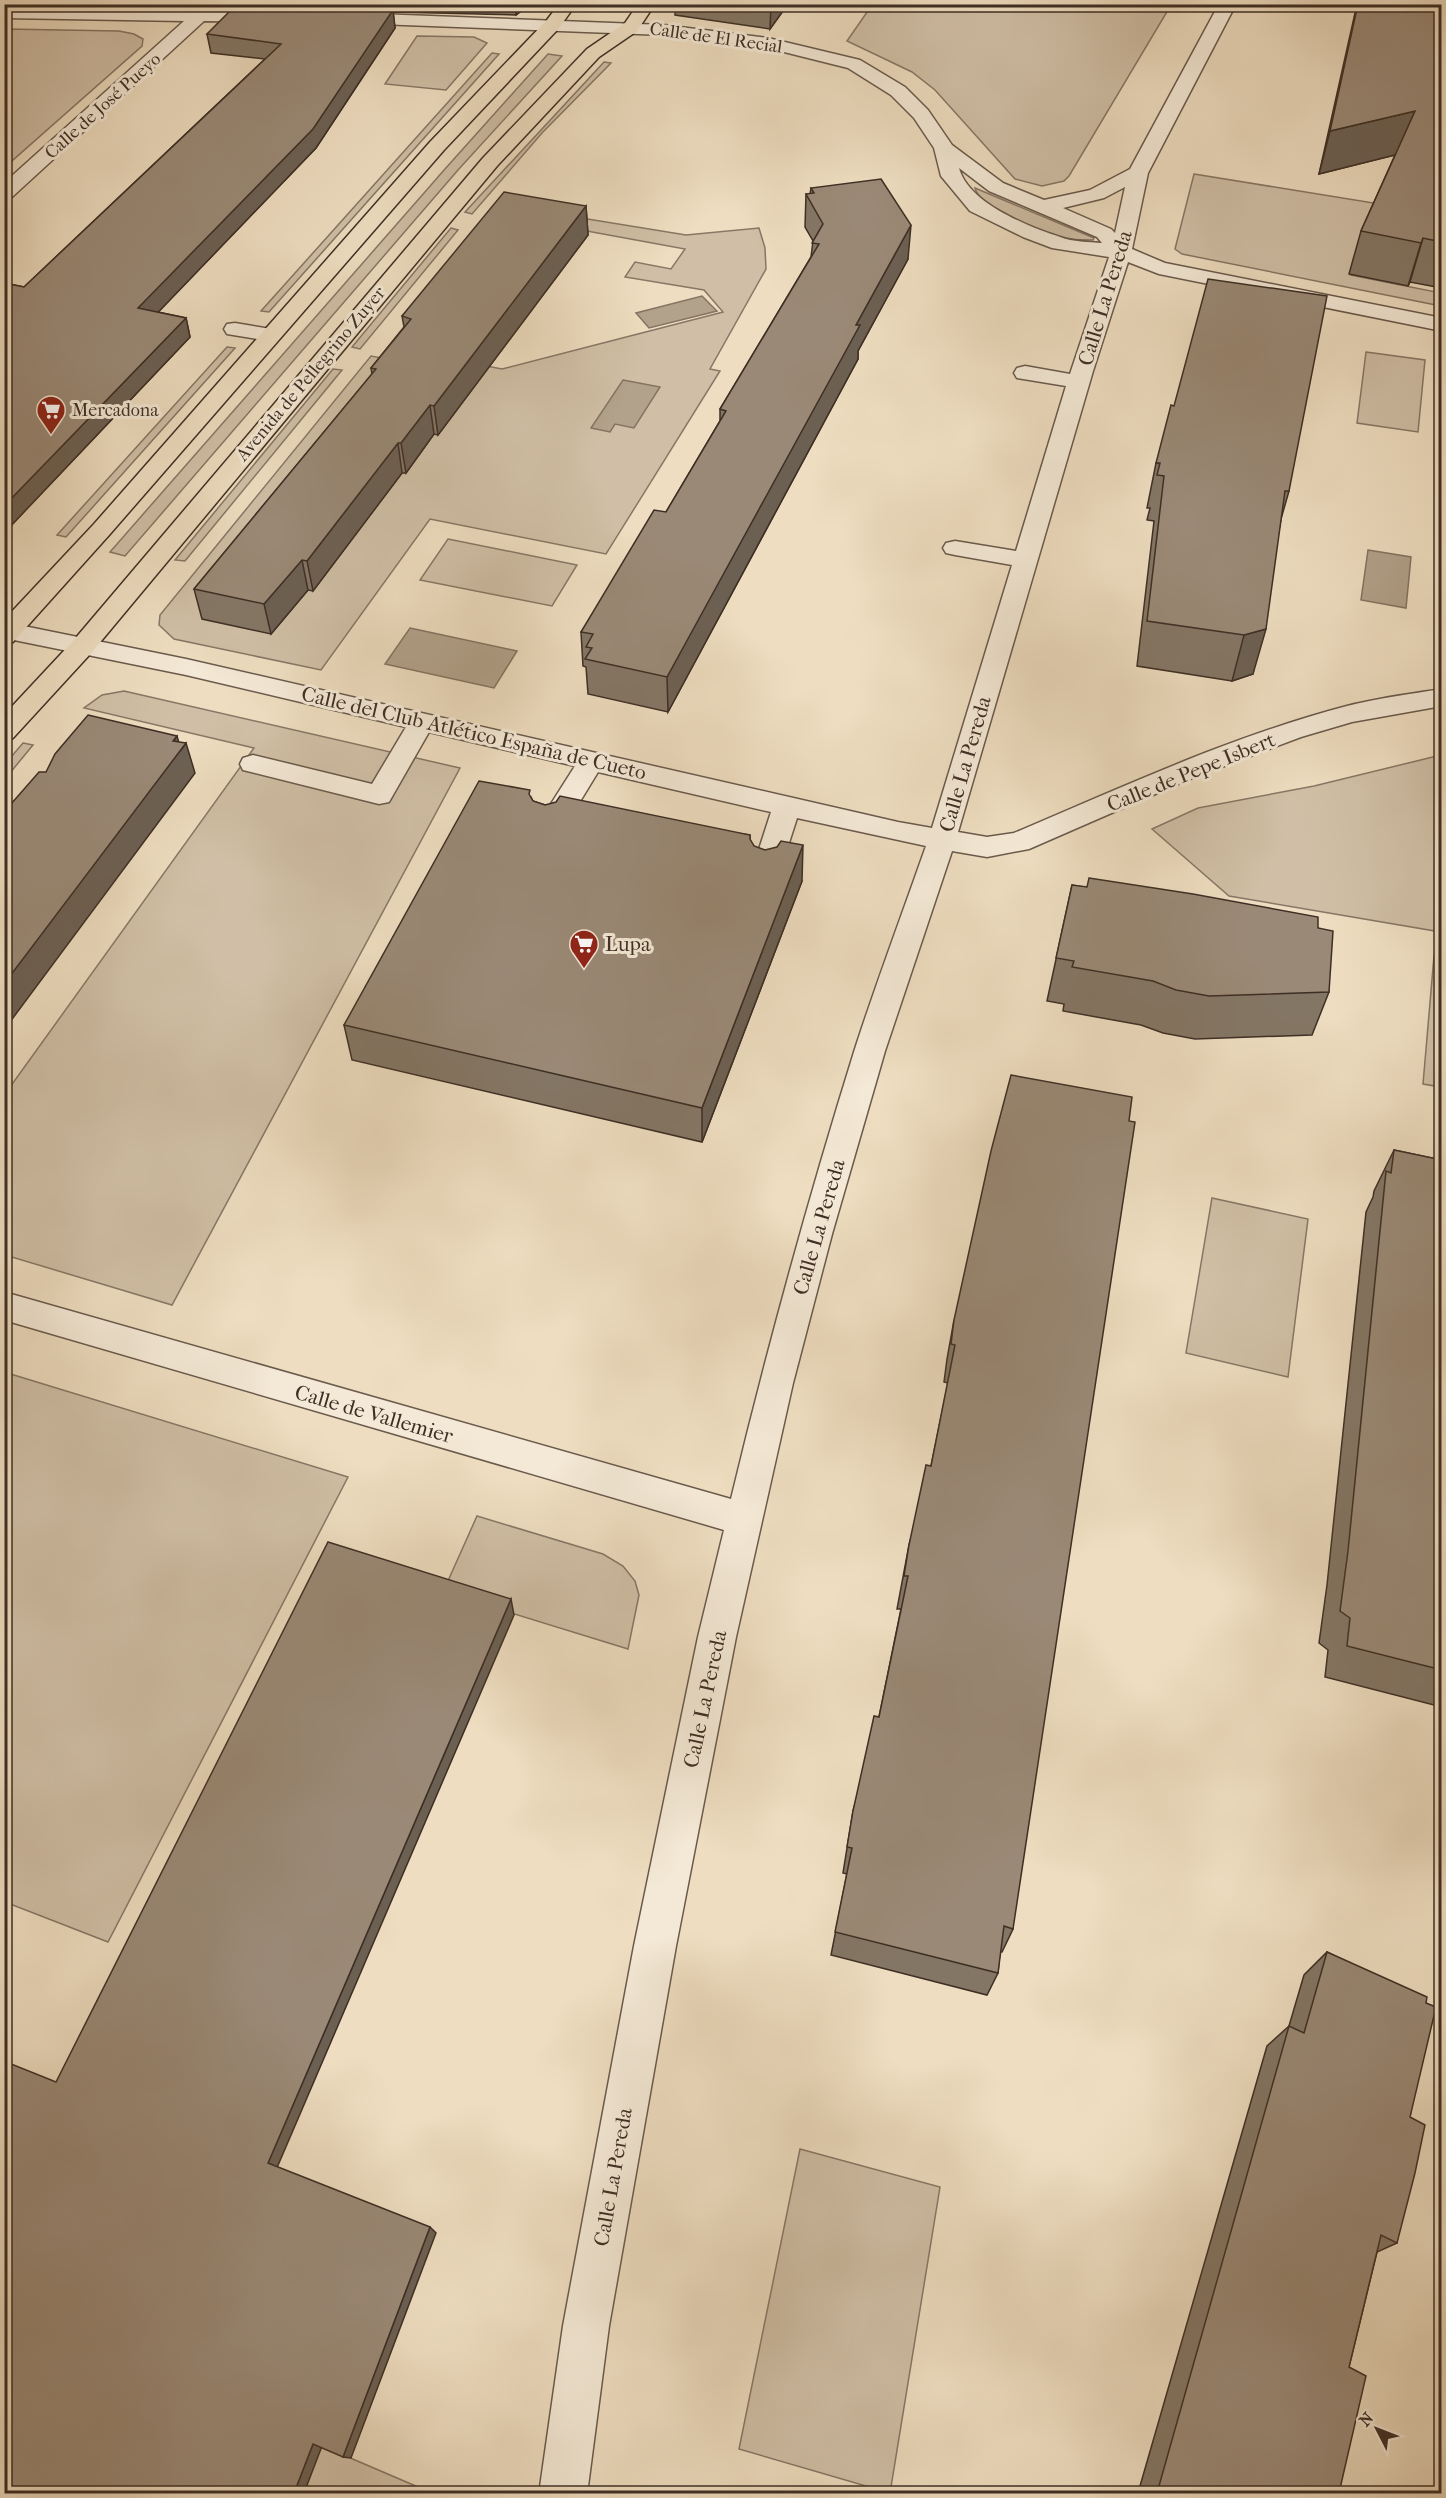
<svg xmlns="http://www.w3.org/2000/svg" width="1446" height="2498" font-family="'IM FELL French Canon',serif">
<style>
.green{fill:#d0bfa6;stroke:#877766;stroke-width:1.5}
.water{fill:#b2a28b;stroke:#847462;stroke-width:1.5}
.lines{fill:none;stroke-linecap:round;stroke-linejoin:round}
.minor-casing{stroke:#6a5a4c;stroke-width:3}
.major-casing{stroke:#3e2f25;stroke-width:3}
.minor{fill:#f4e9d6;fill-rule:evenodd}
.major{fill:#eeddc0;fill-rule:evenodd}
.wall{fill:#847665;stroke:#3e2f25;stroke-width:1.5}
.shaded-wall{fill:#6c6053;stroke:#3e2f25;stroke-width:1.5}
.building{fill:#9a8976;stroke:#3e2f25;stroke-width:1.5}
.labels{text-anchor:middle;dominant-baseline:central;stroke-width:6;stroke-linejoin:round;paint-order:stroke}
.far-street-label{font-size:18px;fill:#3e2f25;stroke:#f4e9d6}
.far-poi-label{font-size:18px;fill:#3e2f25;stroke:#f4e9d6;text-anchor:start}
.street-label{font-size:21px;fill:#3e2f25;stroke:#f4e9d6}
.poi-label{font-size:21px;fill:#3e2f25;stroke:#f4e9d6;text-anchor:start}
</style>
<rect width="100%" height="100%" fill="#eeddc0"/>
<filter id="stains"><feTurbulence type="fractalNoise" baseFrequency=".00333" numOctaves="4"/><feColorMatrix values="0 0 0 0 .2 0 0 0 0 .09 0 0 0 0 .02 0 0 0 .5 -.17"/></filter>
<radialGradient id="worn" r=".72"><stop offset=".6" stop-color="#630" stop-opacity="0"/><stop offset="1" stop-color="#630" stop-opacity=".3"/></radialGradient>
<!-- green -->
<g class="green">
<path d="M 872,5 L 872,4 L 1171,5 L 1069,176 L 1064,181 L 1042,186 L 1015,179 L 935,90 L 912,72 L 847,41 Z"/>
<path d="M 5,29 L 119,31 L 134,34 L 143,39 L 142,46 L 5,167 Z"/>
<path d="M 417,36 L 474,37 L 487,43 L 446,90 L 385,84 Z"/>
<path d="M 492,53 L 499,54 L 269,312 L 261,311 Z"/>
<path d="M 548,54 L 562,56 L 458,170 L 125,556 L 110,552 L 445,169 Z"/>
<path d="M 604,62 L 611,63 L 542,133 L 472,214 L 465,212 Z"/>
<path d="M 1194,174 L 1441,214 L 1351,275 L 1441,293 L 1441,306 L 1182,254 L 1175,249 Z"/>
<path d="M 975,188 L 1094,238 L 1093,240 C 1082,240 1070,240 1059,238 C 1040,233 979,207 975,188 Z"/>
<path d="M 526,209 L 686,235 L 759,228 L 765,248 L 766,269 L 710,369 L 720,371 L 606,554 L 430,519 L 321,670 L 174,639 L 159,625 L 160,615 L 371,356 L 409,363 L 418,353 L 502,369 L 723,312 L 704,290 L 625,277 L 635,262 L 671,269 L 685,249 L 576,229 Z"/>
<path d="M 451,228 L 458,230 L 360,349 L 352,347 Z"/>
<path d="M 227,347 L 235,348 L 66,537 L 57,535 Z"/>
<path d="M 1366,352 L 1425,360 L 1418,432 L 1357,423 Z"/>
<path d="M 333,369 L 342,370 L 185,561 L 175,560 Z"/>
<path d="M 448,539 L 577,565 L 552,606 L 420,580 Z"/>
<path d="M 124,691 L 460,768 L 172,1305 L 5,1255 L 5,1094 L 254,748 L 84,708 L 102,695 Z"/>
<path d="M 23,743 L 33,745 L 5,779 L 5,764 Z"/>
<path d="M 1441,755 L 1441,932 L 1229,896 L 1152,829 L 1198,808 L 1314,786 Z"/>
<path d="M 1434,956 L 1441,958 L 1441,1087 L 1423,1084 Z"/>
<path d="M 1212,1198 L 1308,1219 L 1288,1377 L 1186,1353 Z"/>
<path d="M 4,1372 L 348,1477 L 108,1942 L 5,1902 Z"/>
<path d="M 477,1516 L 603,1554 L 623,1566 L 635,1581 L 639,1595 L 628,1649 L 443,1592 Z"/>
<path d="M 800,2149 L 940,2187 L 890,2493 L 739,2449 Z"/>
<path d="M 306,2439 L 418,2487 L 415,2494 L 289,2494 Z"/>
</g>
<!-- water -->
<g class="water">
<path d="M 702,296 L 717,311 L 649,328 L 636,313 Z"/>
<path d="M 623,380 L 660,387 L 634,428 L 615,424 L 610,432 L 591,428 Z"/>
<path d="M 1368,550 L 1411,557 L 1406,608 L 1361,600 Z"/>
<path d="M 410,628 L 517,651 L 494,688 L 385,664 Z"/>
</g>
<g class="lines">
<!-- minor casing -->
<g class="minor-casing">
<g id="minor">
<path d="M 1219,4 L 1236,4 L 1148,173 L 1132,249 L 1165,263 L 1442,318 L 1442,331 L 1159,274 L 1128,262 L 1093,371 L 958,832 L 987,837 L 1014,833 C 1123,787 1232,736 1347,706 C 1378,698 1410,694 1442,689 L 1442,706 L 1352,722 L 1301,737 L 1185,781 L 1029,849 L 987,857 L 952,851 L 885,1051 L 832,1234 L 793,1383 L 736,1637 L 676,1946 L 609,2326 L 587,2494 L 539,2494 L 563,2326 L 634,1946 L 698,1637 L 724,1530 L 4,1320 L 4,1292 L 731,1499 C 767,1349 808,1200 854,1052 C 876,983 902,915 926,846 L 797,818 L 779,874 L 775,881 L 765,884 L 755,881 L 751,874 L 771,812 L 598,772 L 559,836 L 549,839 L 539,836 L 535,829 L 575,766 L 429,732 L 389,802 L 379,804 L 243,770 L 240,764 L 243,758 L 253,755 L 372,784 L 406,727 L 186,675 L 4,638 L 4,622 L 186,659 L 898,822 L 932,828 L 1012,565 L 955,555 L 946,553 L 943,548 L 946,543 L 955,541 L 1016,551 L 1066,386 L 1017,378 L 1014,373 L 1017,368 L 1025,366 L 1070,374 L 1109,257 L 1052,248 L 1023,237 L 970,211 L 941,176 L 934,148 L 914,118 L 891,95 L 848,68 L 768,48 L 664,35 L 351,23 L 345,22 L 342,18 L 345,14 L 351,13 L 664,25 L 768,38 L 860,60 L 905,87 L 928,110 L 952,145 L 1003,183 L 1044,200 L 1090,190 L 1130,169 ZM 959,168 L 989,191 L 1097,237 L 1102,243 C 1089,242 1073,242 1060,237 C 1029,227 968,203 959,168 ZM 1125,187 L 1115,233 L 1111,229 L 1063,208 L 1104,198 Z"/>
<path d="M 4,8 L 269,12 L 275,13 L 278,17 L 275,21 L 269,22 L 204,21 L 11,198 L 4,200 L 4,183 L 184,21 L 4,18 Z"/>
<path d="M 235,323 L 277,330 L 280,335 L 277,340 L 269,341 L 227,334 L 224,329 L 227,324 Z"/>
</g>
</g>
<!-- major casing -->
<g class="major-casing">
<g id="major">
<path d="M 559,4 L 576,4 L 559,28 L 444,150 L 110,534 L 13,642 L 4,644 L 4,620 L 94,524 L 430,142 L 547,20 Z"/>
<path d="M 638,4 L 655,4 L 637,31 L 599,57 L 497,166 L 92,652 L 13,738 L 4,741 L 4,715 L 74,640 L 483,158 L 587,49 L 625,23 Z"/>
</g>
</g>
<!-- minor -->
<use href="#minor" class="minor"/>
<!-- major -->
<use href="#major" class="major"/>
</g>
<!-- wall -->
<g class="wall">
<path d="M 252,4 L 530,4 L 516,15 L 393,12 L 395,28 L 316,148 L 158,312 L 186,318 L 190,337 L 4,533 L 4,283 L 24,287 L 265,59 L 211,53 L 207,34 L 252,7 Z"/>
<path d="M 675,4 L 788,4 L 770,29 L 675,15 Z"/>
<path d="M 1357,4 L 1442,4 L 1442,288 L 1410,282 L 1408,286 L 1349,274 L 1361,231 L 1395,155 L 1319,174 Z"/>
<path d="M 811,188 L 908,259 L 858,351 L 858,359 L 668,712 L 588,694 L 586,667 L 583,666 L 581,632 L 666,512 L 720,421 L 720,409 L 811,257 L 813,241 L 805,227 L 806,194 L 810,194 Z"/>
<path d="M 586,206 L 588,235 L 438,435 L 434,434 L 406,473 L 402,473 L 313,591 L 308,590 L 271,634 L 202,619 L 194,589 L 372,374 L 371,368 L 404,327 L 402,316 Z"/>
<path d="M 1156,463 L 1289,491 L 1281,519 L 1253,674 L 1232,681 L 1137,666 L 1154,521 L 1147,520 L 1150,508 L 1147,508 Z"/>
<path d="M 531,797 L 533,801 L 545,805 L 750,835 L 750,840 L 754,846 L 802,881 L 702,1142 L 352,1060 L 344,1025 Z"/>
<path d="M 1072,885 L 1318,928 L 1329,992 L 1312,1035 L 1195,1039 L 1163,1033 L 1141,1025 L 1063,1011 L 1064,1004 L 1047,1001 Z"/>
<path d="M 1394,1150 L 1442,1160 L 1442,1707 L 1325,1677 L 1328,1650 L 1319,1643 L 1327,1585 L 1366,1212 L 1373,1197 L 1374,1191 Z"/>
<path d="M 954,1320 L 1013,1929 L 1002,1952 L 1000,1952 L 998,1973 L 987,1995 L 831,1955 L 847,1874 L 843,1873 L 853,1811 L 879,1717 L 901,1609 L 897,1609 L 909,1545 L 931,1466 L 948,1383 L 944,1382 L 947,1359 Z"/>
<path d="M 1327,1952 L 1426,2003 L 1410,2117 L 1397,2243 L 1377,2252 L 1349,2367 L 1339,2493 L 1138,2493 L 1267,2046 L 1289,2026 L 1304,1975 Z"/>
</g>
<!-- shaded-wall -->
<g class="shaded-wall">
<path d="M 515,4 L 530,4 L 516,15 Z"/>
<path d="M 771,4 L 788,4 L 770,29 Z"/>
<path d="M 393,10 L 395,28 L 316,148 L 143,328 L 138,308 Z"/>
<path d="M 1415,111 L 1403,153 L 1319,174 L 1330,131 Z"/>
<path d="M 586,206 L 588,235 L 438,435 L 434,406 Z"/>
<path d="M 911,225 L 908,259 L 858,351 L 858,359 L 668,712 L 667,677 L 856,325 Z"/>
<path d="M 1423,238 L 1410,282 L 1408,286 L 1421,243 Z"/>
<path d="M 186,318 L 190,337 L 4,533 L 4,506 Z"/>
<path d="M 430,405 L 434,434 L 406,473 L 401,443 Z"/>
<path d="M 398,443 L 402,473 L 313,591 L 307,561 Z"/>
<path d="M 302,560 L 308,590 L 271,634 L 264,604 Z"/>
<path d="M 1266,629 L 1253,674 L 1232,681 L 1244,635 Z"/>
<path d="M 177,736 L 181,750 L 186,743 L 195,773 L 4,1030 L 4,984 Z"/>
<path d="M 803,845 L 802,881 L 702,1142 L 702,1108 Z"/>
<path d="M 511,1599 L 514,1615 L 276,2170 L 268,2163 Z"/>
<path d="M 430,2227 L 436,2233 L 351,2458 L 343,2457 Z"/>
<path d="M 313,2444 L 322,2446 L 304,2493 L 294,2493 Z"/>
</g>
<!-- building -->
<g class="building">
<path d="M 1358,4 L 1442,4 L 1442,242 L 1423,238 L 1421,243 L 1361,231 L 1415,111 L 1330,131 Z"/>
<path d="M 235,6 L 393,10 L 313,129 L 138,308 L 186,318 L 4,506 L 4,283 L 24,287 L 281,44 L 207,34 Z"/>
<path d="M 881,179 L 911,225 L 856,325 L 860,325 L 667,677 L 585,659 L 592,648 L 586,647 L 593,634 L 581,632 L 654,510 L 666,512 L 726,411 L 720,409 L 819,244 L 812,243 L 823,224 L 806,194 L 814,193 L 811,188 Z"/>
<path d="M 504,192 L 586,206 L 434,406 L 430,405 L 401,443 L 398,443 L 307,561 L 302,560 L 264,604 L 194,589 L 376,369 L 371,368 L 411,319 L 402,316 Z"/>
<path d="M 1208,279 L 1327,296 L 1289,491 L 1285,491 L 1266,629 L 1244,635 L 1147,621 L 1164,476 L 1157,475 L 1160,463 L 1156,463 L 1171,405 L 1174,406 Z"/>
<path d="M 88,715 L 177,736 L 173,741 L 186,743 L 4,984 L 4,812 L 39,772 L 46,772 L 55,754 Z"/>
<path d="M 479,781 L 530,790 L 529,794 L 533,801 L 545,805 L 556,802 L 560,796 L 750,835 L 750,839 L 754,846 L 765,850 L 777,847 L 781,841 L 803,845 L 702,1108 L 344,1025 Z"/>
<path d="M 1089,878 L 1193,894 L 1318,917 L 1318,928 L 1333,931 L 1329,992 L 1209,996 L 1176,990 L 1153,981 L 1072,967 L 1074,961 L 1056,958 L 1072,885 L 1087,887 Z"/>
<path d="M 1011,1075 L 1132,1097 L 1129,1121 L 1135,1122 L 1013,1929 L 1004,1926 L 998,1973 L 835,1932 L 852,1848 L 847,1847 L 853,1811 L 874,1716 L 879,1717 L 908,1576 L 904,1576 L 909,1545 L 926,1465 L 931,1466 L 955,1345 L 951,1344 L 954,1320 L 991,1151 Z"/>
<path d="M 1394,1150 L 1442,1160 L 1442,1670 L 1347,1646 L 1350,1618 L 1340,1611 L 1348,1551 L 1386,1171 L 1391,1173 Z"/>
<path d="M 328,1542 L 511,1599 L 268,2163 L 430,2227 L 343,2457 L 313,2444 L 294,2493 L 4,2493 L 4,2061 L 56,2082 Z"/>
<path d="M 1327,1952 L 1427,1997 L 1426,2003 L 1436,2007 L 1410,2117 L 1425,2125 L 1415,2173 L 1397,2243 L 1381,2235 L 1349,2367 L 1366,2376 L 1339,2493 L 1157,2493 L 1289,2026 L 1304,2033 Z"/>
</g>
<!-- icons -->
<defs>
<g id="supermarket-pin" transform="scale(1.5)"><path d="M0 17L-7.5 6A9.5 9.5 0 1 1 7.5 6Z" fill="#8f2418" stroke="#f4e9d6"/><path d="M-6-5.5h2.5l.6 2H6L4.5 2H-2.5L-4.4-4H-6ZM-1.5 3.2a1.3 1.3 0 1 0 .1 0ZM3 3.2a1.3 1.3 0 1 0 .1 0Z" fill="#fff"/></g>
</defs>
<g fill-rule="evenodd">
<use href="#supermarket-pin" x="51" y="410"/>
<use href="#supermarket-pin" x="584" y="944"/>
</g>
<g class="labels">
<!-- far-street labels -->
<g class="far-street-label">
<text transform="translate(716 38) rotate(8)">Calle de El Recial</text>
<text transform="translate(103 106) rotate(-42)">Calle de José Pueyo</text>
<text transform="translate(311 374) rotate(-50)">Avenida de Pellegrino Zuyer</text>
</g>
<!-- far-poi labels -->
<g class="far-poi-label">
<text x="72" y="410">Mercadona</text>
</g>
<!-- street labels -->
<g class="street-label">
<text transform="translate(1105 298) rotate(-73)">Calle La Pereda</text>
<text transform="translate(474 733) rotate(13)">Calle del Club Atlético España de Cueto</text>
<text transform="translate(965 764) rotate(-74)">Calle La Pereda</text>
<text transform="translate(1191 772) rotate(-22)">Calle de Pepe Isbert</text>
<text transform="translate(819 1227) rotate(-74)">Calle La Pereda</text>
<text transform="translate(374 1414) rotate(16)">Calle de Vallemier</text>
<text transform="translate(705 1699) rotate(-78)">Calle La Pereda</text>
<text transform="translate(613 2177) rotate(-80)">Calle La Pereda</text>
</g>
<!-- poi labels -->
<g class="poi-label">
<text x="605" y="944">Lupa</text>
</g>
</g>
<!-- margin -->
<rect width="1446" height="2498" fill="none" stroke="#eeddc0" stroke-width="24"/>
<rect x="6" y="6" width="1434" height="2486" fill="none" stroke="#3e2f25" stroke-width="3"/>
<rect x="12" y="12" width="1422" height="2474" fill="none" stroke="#3e2f25" stroke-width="1.5"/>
<!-- north arrow -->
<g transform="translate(1377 2429) rotate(312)" stroke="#f4e9d6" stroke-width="4.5" paint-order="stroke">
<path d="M0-4.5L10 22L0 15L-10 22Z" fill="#3e2f25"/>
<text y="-9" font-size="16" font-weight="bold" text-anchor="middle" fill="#3e2f25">N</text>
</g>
<rect width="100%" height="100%" filter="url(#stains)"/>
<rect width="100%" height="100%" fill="url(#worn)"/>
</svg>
